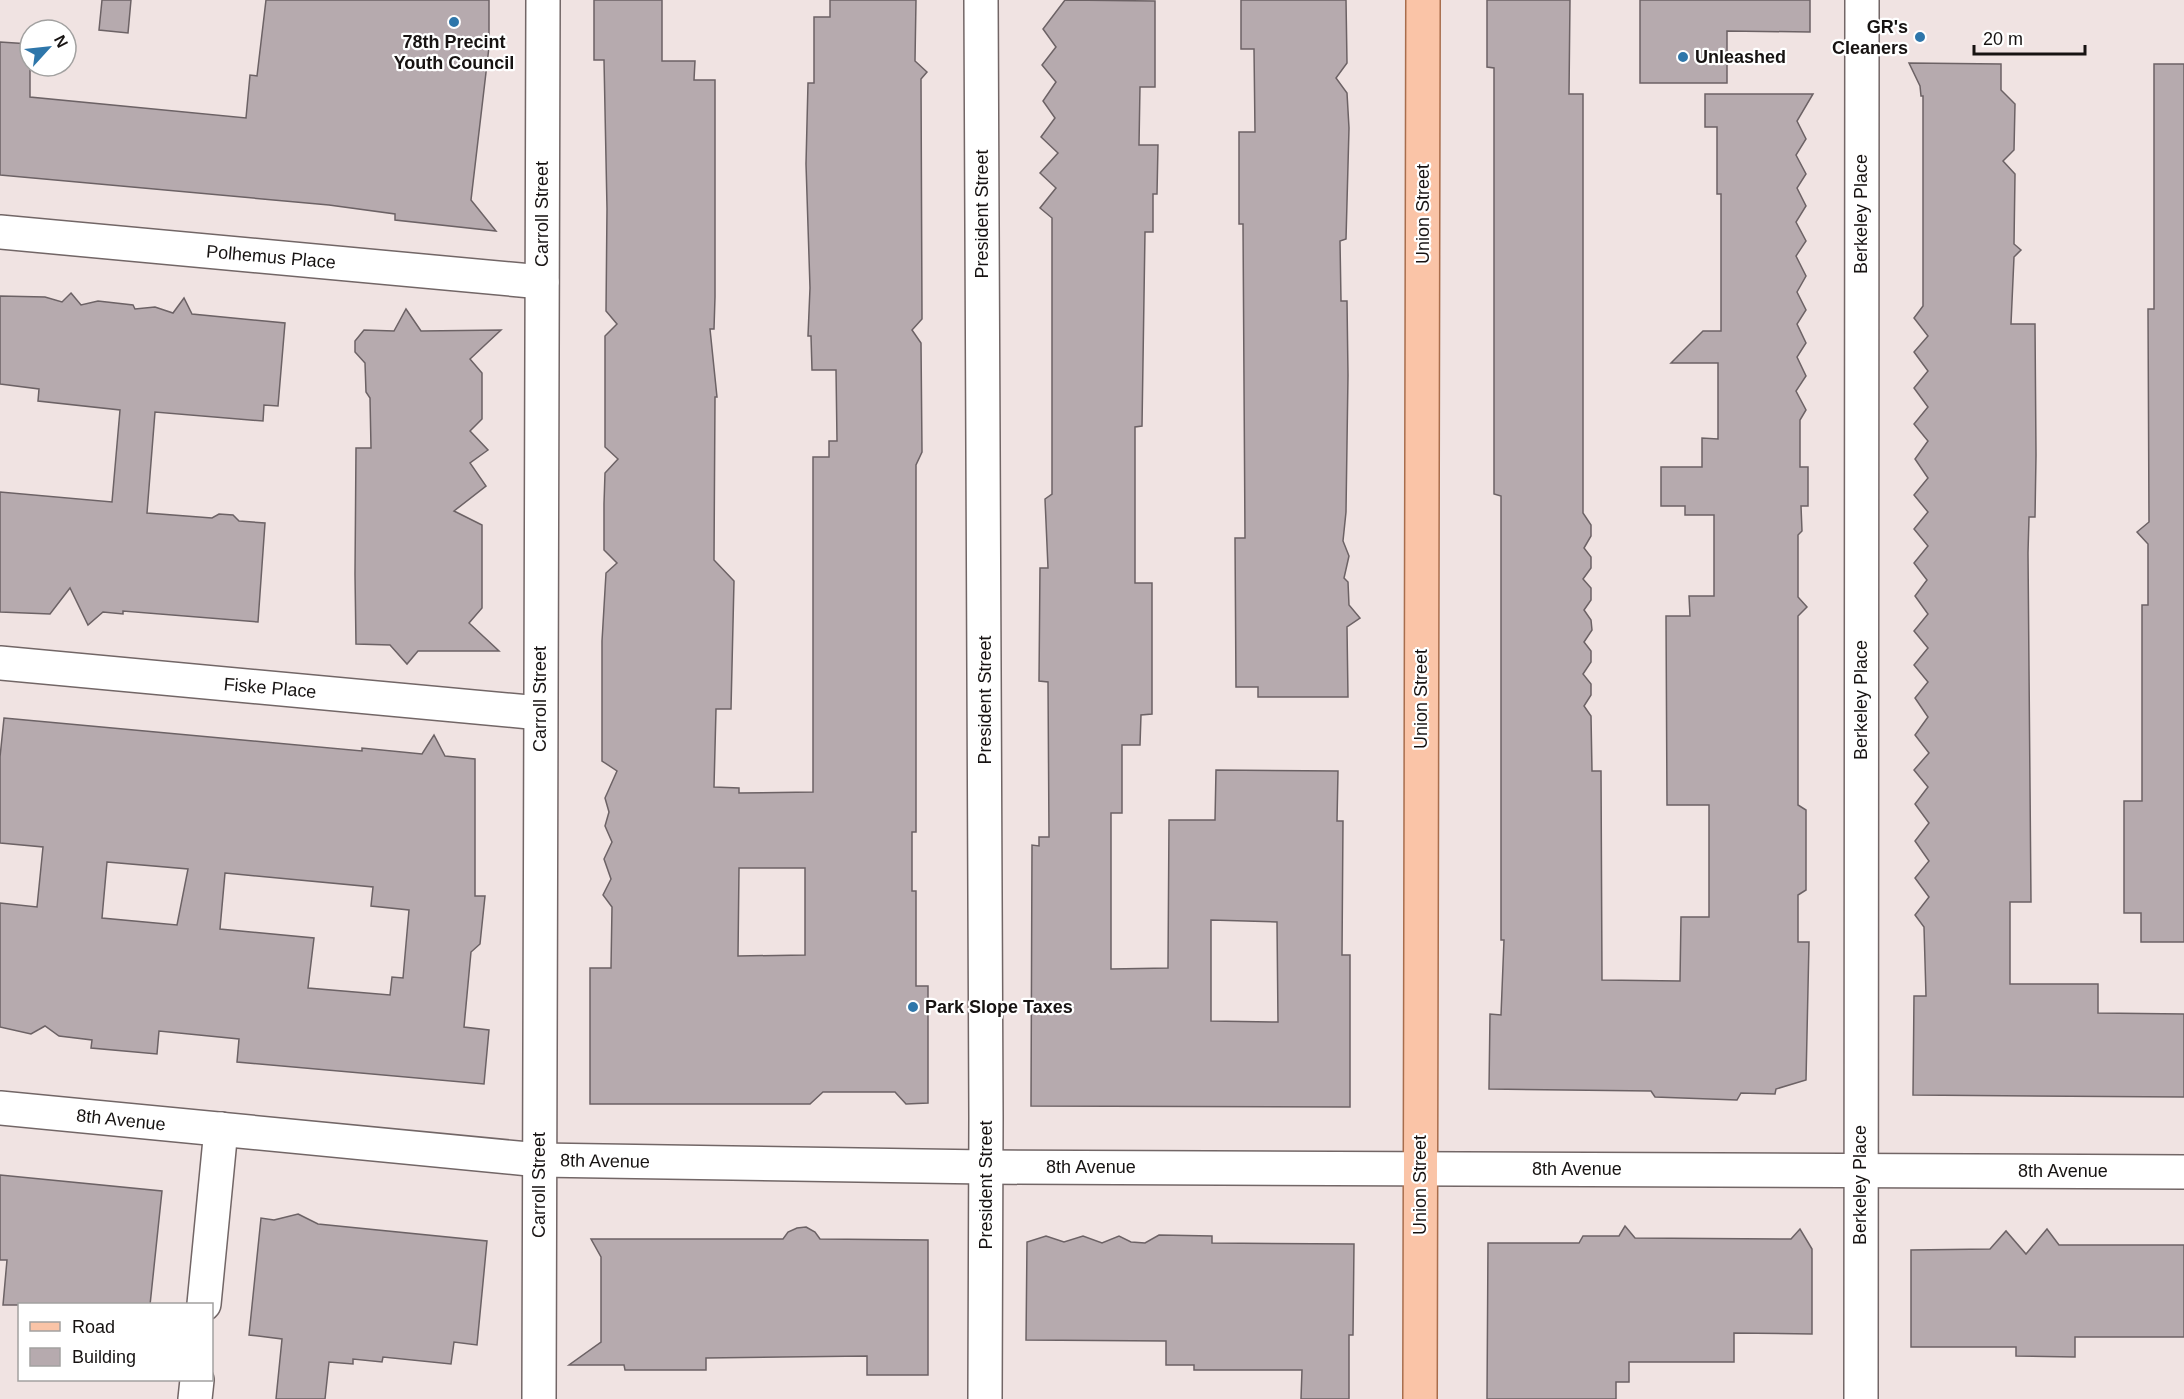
<svg xmlns="http://www.w3.org/2000/svg" width="2184" height="1399" font-family="Arial,sans-serif">
<style>
.building{fill:#b6aaae;stroke:#6c6265;stroke-width:1.5;fill-rule:evenodd}
.lines{fill:none;stroke-linecap:round;stroke-linejoin:round}
.minor-casing{stroke:#726666;stroke-width:36}
.major-casing{stroke:#a86d4c;stroke-width:36}
.minor{stroke:#fff;stroke-width:33}
.major{stroke:#fac4a7;stroke-width:33}
.poi-dot{fill:#2e76aa;stroke:#fff;stroke-width:2}
.labels{text-anchor:middle;dominant-baseline:central;stroke-width:4.5;stroke-linejoin:round;paint-order:stroke}
.poi-label{font-size:18px;font-weight:bold;fill:#171312;stroke:#fff;text-anchor:start}
.street-label{font-size:18px;fill:#171312;stroke:#fff}
</style>
<rect width="100%" height="100%" fill="#f0e3e2"/>
<!-- building -->
<g class="building">
<path d="M 102,0 L 131,0 L 128,33 L 99,30 Z"/>
<path d="M 266,0 L 489,0 L 489,47 L 471,200 L 496,231 L 395,220 L 395,214 L 329,205 L 0,175 L 0,42 L 30,44 L 30,97 L 246,118 L 250,75 L 257,76 Z"/>
<path d="M 594,0 L 662,0 L 662,61 L 695,61 L 694,80 L 715,80 L 715,297 L 714,329 L 710,329 L 717,397 L 715,397 L 714,560 L 734,581 L 731,709 L 716,709 L 714,787 L 739,788 L 739,793 L 813,792 L 813,457 L 829,457 L 829,441 L 837,441 L 836,370 L 812,370 L 811,336 L 808,336 L 810,288 L 806,164 L 808,83 L 814,83 L 814,17 L 830,17 L 830,0 L 916,0 L 915,61 L 927,72 L 921,79 L 922,319 L 912,330 L 921,343 L 922,452 L 916,465 L 916,832 L 912,832 L 912,891 L 916,891 L 916,986 L 928,986 L 928,1103 L 906,1104 L 895,1092 L 823,1092 L 810,1104 L 590,1104 L 590,968 L 611,968 L 612,907 L 603,895 L 611,879 L 604,859 L 612,842 L 605,826 L 609,812 L 605,798 L 617,771 L 602,761 L 602,641 L 606,573 L 617,563 L 604,550 L 604,504 L 605,473 L 618,459 L 605,447 L 605,336 L 617,324 L 606,311 L 607,209 L 604,60 L 594,60 ZM 739,868 L 805,868 L 805,955 L 738,956 Z"/>
<path d="M 1065,0 L 1155,1 L 1155,87 L 1140,87 L 1139,145 L 1158,145 L 1157,194 L 1153,194 L 1153,232 L 1145,232 L 1142,426 L 1135,427 L 1135,583 L 1152,583 L 1152,714 L 1141,715 L 1140,745 L 1122,745 L 1122,813 L 1111,813 L 1111,969 L 1168,968 L 1169,820 L 1215,820 L 1216,770 L 1338,771 L 1337,821 L 1343,821 L 1342,955 L 1350,955 L 1350,1107 L 1031,1106 L 1032,845 L 1039,846 L 1039,837 L 1049,837 L 1048,682 L 1039,681 L 1040,568 L 1048,568 L 1045,499 L 1052,494 L 1052,218 L 1040,208 L 1056,188 L 1040,173 L 1058,153 L 1041,137 L 1055,118 L 1043,101 L 1056,82 L 1042,65 L 1056,47 L 1043,29 ZM 1211,920 L 1277,922 L 1278,1022 L 1211,1021 Z"/>
<path d="M 1241,0 L 1346,0 L 1347,63 L 1336,78 L 1347,93 L 1349,128 L 1346,239 L 1340,241 L 1341,301 L 1347,301 L 1348,375 L 1346,512 L 1343,541 L 1349,556 L 1344,578 L 1348,582 L 1349,605 L 1360,618 L 1347,627 L 1348,697 L 1258,697 L 1258,687 L 1236,687 L 1235,538 L 1245,538 L 1243,224 L 1239,224 L 1239,132 L 1255,132 L 1254,49 L 1241,49 Z"/>
<path d="M 1487,0 L 1570,0 L 1569,94 L 1583,94 L 1583,513 L 1591,525 L 1591,536 L 1584,548 L 1591,557 L 1591,568 L 1583,579 L 1591,588 L 1591,600 L 1584,610 L 1591,620 L 1592,630 L 1584,642 L 1591,651 L 1591,662 L 1583,674 L 1591,684 L 1591,695 L 1584,706 L 1591,716 L 1592,771 L 1601,771 L 1602,980 L 1680,981 L 1681,917 L 1709,917 L 1709,805 L 1667,805 L 1666,616 L 1690,616 L 1689,596 L 1714,596 L 1714,515 L 1685,515 L 1685,506 L 1661,506 L 1661,467 L 1702,467 L 1702,438 L 1718,439 L 1718,363 L 1671,363 L 1703,331 L 1721,331 L 1721,194 L 1717,194 L 1717,127 L 1705,127 L 1705,94 L 1813,94 L 1797,121 L 1806,139 L 1796,155 L 1806,174 L 1797,188 L 1806,206 L 1796,222 L 1806,241 L 1796,256 L 1806,276 L 1797,292 L 1806,310 L 1797,324 L 1806,343 L 1797,357 L 1806,376 L 1796,391 L 1806,410 L 1800,420 L 1800,467 L 1808,467 L 1808,506 L 1801,506 L 1802,531 L 1798,535 L 1798,597 L 1807,607 L 1798,616 L 1798,805 L 1806,810 L 1806,890 L 1798,895 L 1798,942 L 1809,942 L 1806,1080 L 1776,1089 L 1775,1094 L 1741,1093 L 1737,1100 L 1655,1097 L 1651,1091 L 1489,1089 L 1490,1014 L 1501,1015 L 1504,940 L 1501,940 L 1501,496 L 1494,494 L 1494,68 L 1487,67 Z"/>
<path d="M 1640,0 L 1810,0 L 1810,32 L 1727,31 L 1727,83 L 1640,83 Z"/>
<path d="M 1909,63 L 2001,64 L 2001,90 L 2015,104 L 2014,150 L 2003,161 L 2015,174 L 2014,244 L 2021,250 L 2014,257 L 2011,324 L 2035,324 L 2036,455 L 2035,517 L 2029,517 L 2028,553 L 2031,902 L 2010,902 L 2010,984 L 2098,984 L 2098,1013 L 2184,1014 L 2184,1097 L 1913,1095 L 1914,996 L 1926,996 L 1924,927 L 1915,915 L 1929,897 L 1915,878 L 1929,861 L 1915,841 L 1929,823 L 1915,804 L 1928,787 L 1914,770 L 1929,753 L 1915,735 L 1928,717 L 1915,698 L 1928,682 L 1914,665 L 1928,648 L 1914,631 L 1928,614 L 1915,596 L 1927,580 L 1914,563 L 1928,546 L 1914,529 L 1928,512 L 1914,495 L 1928,478 L 1915,459 L 1928,441 L 1914,424 L 1928,407 L 1914,388 L 1928,371 L 1914,352 L 1928,336 L 1914,318 L 1923,306 L 1923,96 L 1921,96 L 1920,86 Z"/>
<path d="M 2154,64 L 2184,64 L 2184,942 L 2141,942 L 2141,913 L 2124,913 L 2124,801 L 2142,801 L 2142,605 L 2148,605 L 2148,544 L 2137,532 L 2149,522 L 2148,309 L 2154,309 Z"/>
<path d="M 71,293 L 81,305 L 98,301 L 133,305 L 135,309 L 155,307 L 173,313 L 184,298 L 192,314 L 285,323 L 278,406 L 264,405 L 263,421 L 155,412 L 147,513 L 212,518 L 219,514 L 233,515 L 239,521 L 265,523 L 258,622 L 123,611 L 123,614 L 103,612 L 88,625 L 70,588 L 50,614 L 0,612 L 0,492 L 112,502 L 120,410 L 38,401 L 39,389 L 0,384 L 0,296 L 45,297 L 62,302 Z"/>
<path d="M 406,309 L 421,331 L 501,330 L 470,359 L 482,373 L 482,419 L 470,431 L 488,450 L 470,463 L 486,486 L 454,511 L 482,525 L 482,608 L 469,623 L 499,651 L 418,651 L 407,664 L 390,645 L 356,644 L 355,574 L 356,448 L 371,448 L 370,398 L 366,392 L 365,363 L 355,352 L 355,341 L 364,330 L 394,331 Z"/>
<path d="M 4,718 L 362,751 L 362,748 L 422,754 L 434,735 L 445,756 L 475,759 L 475,896 L 485,896 L 480,944 L 471,952 L 464,1027 L 489,1030 L 484,1084 L 237,1062 L 239,1039 L 159,1031 L 157,1054 L 91,1048 L 92,1040 L 59,1036 L 45,1026 L 31,1034 L 0,1027 L 0,903 L 37,907 L 43,847 L 0,843 L 0,757 ZM 107,862 L 188,869 L 177,925 L 102,918 ZM 225,873 L 373,887 L 371,906 L 409,910 L 403,978 L 392,977 L 390,995 L 308,988 L 314,938 L 220,929 Z"/>
<path d="M 0,1175 L 162,1191 L 150,1305 L 3,1305 L 7,1260 L 0,1260 Z"/>
<path d="M 298,1214 L 318,1224 L 487,1241 L 477,1345 L 454,1342 L 451,1364 L 383,1357 L 382,1362 L 353,1359 L 353,1364 L 329,1362 L 325,1399 L 276,1399 L 282,1339 L 249,1335 L 261,1218 L 274,1220 Z"/>
<path d="M 1625,1226 L 1635,1238 L 1791,1239 L 1800,1229 L 1812,1249 L 1812,1334 L 1734,1333 L 1734,1362 L 1629,1362 L 1629,1382 L 1616,1382 L 1616,1399 L 1487,1399 L 1488,1243 L 1579,1243 L 1583,1236 L 1619,1236 Z"/>
<path d="M 806,1227 L 815,1232 L 820,1239 L 928,1240 L 928,1375 L 867,1375 L 867,1356 L 706,1358 L 706,1370 L 625,1370 L 624,1365 L 569,1365 L 601,1342 L 601,1257 L 591,1239 L 783,1239 L 788,1232 L 797,1228 Z"/>
<path d="M 2047,1229 L 2059,1245 L 2184,1245 L 2184,1337 L 2075,1337 L 2075,1357 L 2016,1356 L 2016,1347 L 1911,1347 L 1911,1250 L 1990,1249 L 2006,1231 L 2026,1254 Z"/>
<path d="M 1159,1235 L 1212,1236 L 1212,1243 L 1354,1244 L 1353,1335 L 1349,1335 L 1349,1399 L 1301,1399 L 1302,1370 L 1194,1370 L 1194,1365 L 1166,1365 L 1166,1341 L 1026,1340 L 1027,1242 L 1046,1236 L 1064,1242 L 1083,1236 L 1102,1243 L 1119,1236 L 1131,1242 L 1145,1243 Z"/>
</g>
<g class="lines">
<!-- minor casing -->
<g class="minor-casing">
<g id="minor">
<path d="M 981,0 L 986,1118 L 985,1399"/>
<path d="M 0,232 L 542,282"/>
<path d="M 0,663 L 540,713"/>
<path d="M 0,1108 L 539,1160 L 986,1167 L 2184,1172"/>
<path d="M 204,1304 L 221,1129"/>
<path d="M 195,1399 L 197,1380"/>
<path d="M 539,1399 L 543,0"/>
<path d="M 1861,1399 L 1862,0"/>
</g>
</g>
<!-- major casing -->
<g class="major-casing">
<path id="major" d="M 1420,1399 L 1423,0"/>
</g>
<!-- minor -->
<use href="#minor" class="minor"/>
<!-- major -->
<use href="#major" class="major"/>
</g>
<!-- markers -->
<g class="poi-dot">
<circle cx="454" cy="22" r="6"/>
<circle cx="1920" cy="37" r="6"/>
<circle cx="1683" cy="57" r="6"/>
<circle cx="913" cy="1007" r="6"/>
</g>
<g class="labels">
<!-- poi labels -->
<g class="poi-label">
<text x="1908" y="27" text-anchor="end">GR's<tspan x="1908" dy="21">Cleaners</tspan></text>
<text x="454" y="42" text-anchor="middle">78th Precint<tspan x="454" dy="21">Youth Council</tspan></text>
<text x="1695" y="57">Unleashed</text>
<text x="925" y="1007">Park Slope Taxes</text>
</g>
<!-- street labels -->
<g class="street-label">
<text transform="translate(542 214) rotate(-90)">Carroll Street</text>
<text transform="translate(982 214) rotate(-90)">President Street</text>
<text transform="translate(1423 214) rotate(-90)">Union Street</text>
<text transform="translate(1861 214) rotate(-90)">Berkeley Place</text>
<text transform="translate(271 257) rotate(5)">Polhemus Place</text>
<text transform="translate(270 688) rotate(5)">Fiske Place</text>
<text transform="translate(540 699) rotate(-90)">Carroll Street</text>
<text transform="translate(1421 699) rotate(-90)">Union Street</text>
<text transform="translate(985 700) rotate(-90)">President Street</text>
<text transform="translate(1861 700) rotate(-90)">Berkeley Place</text>
<text transform="translate(121 1120) rotate(6)">8th Avenue</text>
<text transform="translate(605 1161) rotate(1)">8th Avenue</text>
<text x="1091" y="1167">8th Avenue</text>
<text x="1577" y="1169">8th Avenue</text>
<text x="2063" y="1171">8th Avenue</text>
<text transform="translate(539 1185) rotate(-90)">Carroll Street</text>
<text transform="translate(986 1185) rotate(-90)">President Street</text>
<text transform="translate(1420 1185) rotate(-90)">Union Street</text>
<text transform="translate(1860 1185) rotate(-90)">Berkeley Place</text>
</g>
</g>
<!-- legend -->
<rect x="18" y="1303" width="195" height="78" fill="#ffffff" stroke="#a2a1a0" stroke-width="1.5"/>
<rect x="30" y="1322" width="30" height="9" fill="#fac4a7" stroke="#a2a1a0" stroke-width="1.5"/>
<text x="72" y="1333" font-size="18" fill="#171312">Road</text>
<rect x="30" y="1348" width="30" height="18" fill="#b6aaae" stroke="#a2a1a0" stroke-width="1.5"/>
<text x="72" y="1363" font-size="18" fill="#171312">Building</text>
<!-- north arrow -->
<g transform="translate(48 48) rotate(63)"><circle r="28" fill="#ffffff" stroke="#a2a1a0" stroke-width="1.5"/>
<path d="M0-4.5L10 22L0 15L-10 22Z" fill="#2e76aa"/>
<text y="-9" font-size="16" font-weight="bold" text-anchor="middle" fill="#171312">N</text>
</g>
<!-- scale -->
<path d="M1974 45v9h111v-9" fill="none" stroke="#171312" stroke-width="3"/>
<text x="1983" y="45" font-size="18" fill="#171312" stroke="#ffffff" stroke-width="4.5" paint-order="stroke">20 m</text>
</svg>
